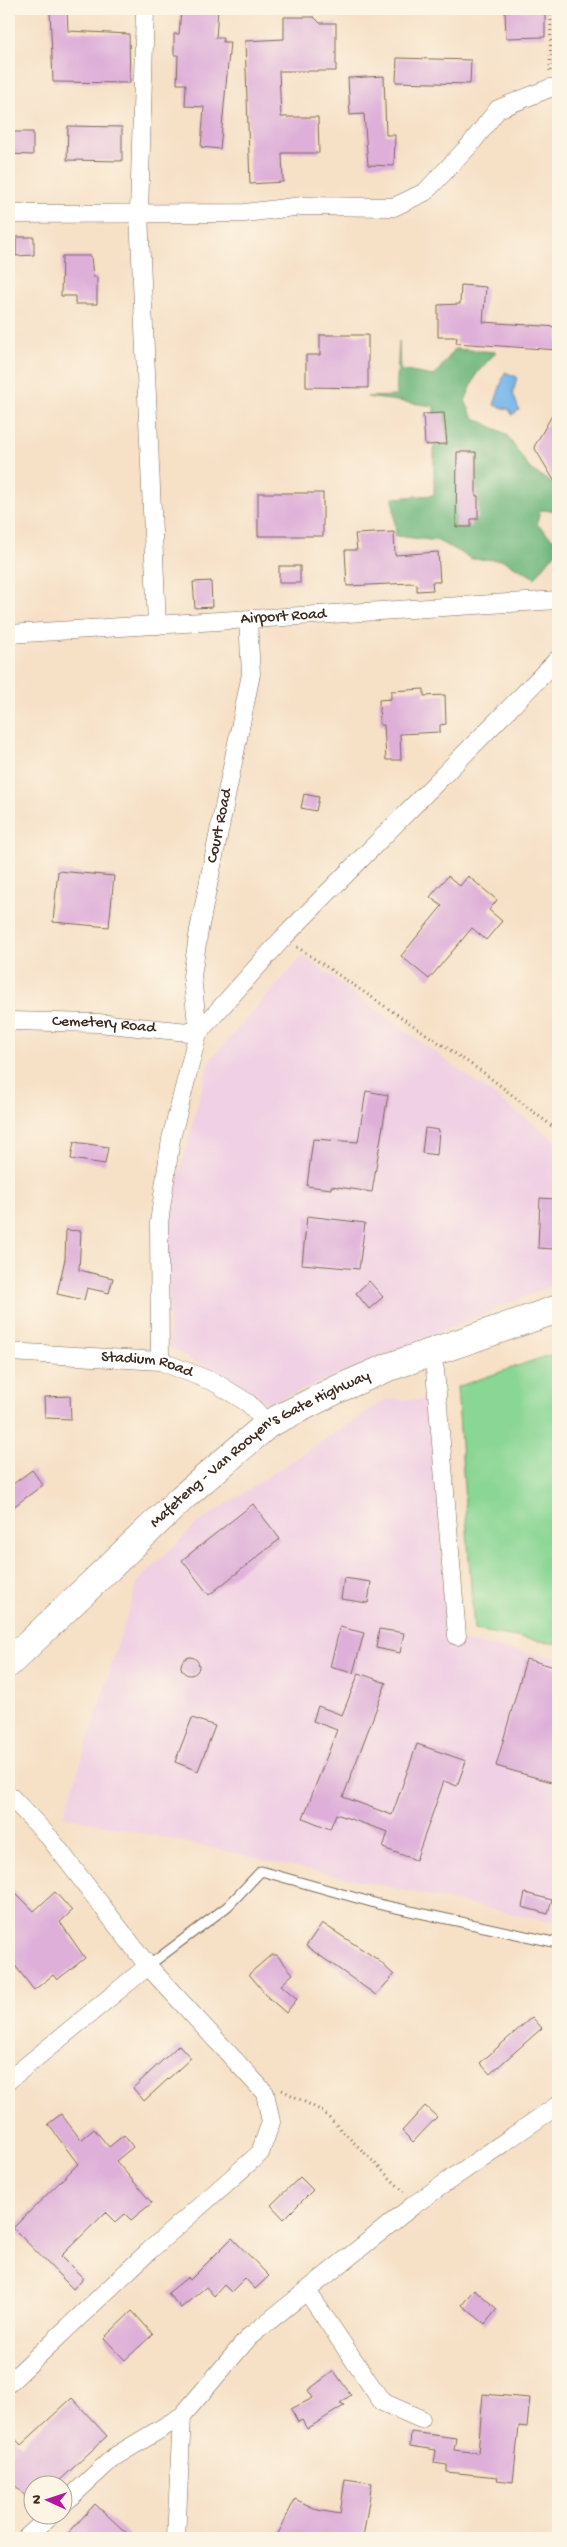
<svg xmlns="http://www.w3.org/2000/svg" width="567" height="2547" font-family="'Gochi Hand',sans-serif">
<style>
.built{fill:#f0d0e4}
.green{fill:#8ad694;stroke:#628059}
.forest{fill:#6fb77e;stroke:#55704e}
.water{fill:#76b5ea;stroke:#587084}
.building{fill:#deafd9}
.lines{fill:none;stroke-linecap:round;stroke-linejoin:round}
.service-casing{stroke:#7c6a59;stroke-width:11}
.minor-casing{stroke:#7c6a59;stroke-width:19}
.primary-casing{stroke:#7c6a59;stroke-width:29}
.path{stroke:#7c6a59;stroke-width:3;stroke-dasharray:1 4;stroke-linecap:butt}
.service{stroke:#fff;stroke-width:9}
.minor{stroke:#fff;stroke-width:18}
.primary{stroke:#fff;stroke-width:28}
.labels{text-anchor:middle;dominant-baseline:central;stroke-width:4.5;stroke-linejoin:round;paint-order:stroke}
.street-label{font-size:16px;fill:#3b2a1e;stroke:#fcf5e5}
</style>
<rect width="100%" height="100%" fill="#fcf5e5"/>
<filter id="ink" filterUnits="userSpaceOnUse"><feTurbulence type="fractalNoise" baseFrequency=".02" numOctaves="2"/><feDisplacementMap in="SourceGraphic" scale="10" xChannelSelector="R" yChannelSelector="G"/><feConvolveMatrix kernelMatrix="1 2 1 2 8 2 1 2 1" color-interpolation-filters="sRGB"/></filter>
<filter id="wash" filterUnits="userSpaceOnUse"><feTurbulence type="fractalNoise" baseFrequency=".0096" numOctaves="4" result="noise"/><feDisplacementMap in="SourceGraphic" scale="20" xChannelSelector="R" yChannelSelector="G"/><feGaussianBlur stdDeviation="1.12" result="paint"/><feColorMatrix in="noise" values="0 0 0 0 0 0 0 0 0 0 0 0 0 0 0 0 0 1.4 0 .05"/><feComposite in="paint" operator="in"/></filter>
<g filter="url(#wash)">
<rect width="100%" height="100%" fill="#f6e0c6"/>
<!-- built -->
<g class="built">
<path d="M 303,956 L 558,1142 L 558,1283 L 269,1404 L 169,1347 L 168,1216 L 209,1061 Z"/>
<path d="M 386,1399 L 429,1400 L 450,1639 L 558,1658 L 558,1924 L 64,1816 L 138,1581 L 198,1523 Z"/>
</g>
<!-- green -->
<path class="green" d="M 558,1352 L 558,1644 L 474,1630 L 457,1387 Z"/>
<!-- forest -->
<path class="forest" d="M 399,341 L 400,370 L 434,376 L 455,349 L 496,352 L 477,373 L 465,401 L 473,417 L 506,434 L 530,469 L 558,487 L 558,511 L 540,510 L 537,524 L 558,544 L 558,549 L 535,578 L 503,560 L 472,559 L 438,541 L 396,536 L 393,498 L 434,495 L 434,406 L 367,397 L 396,396 Z"/>
<!-- water -->
<path class="water" d="M 505,372 L 517,377 L 513,393 L 519,410 L 512,415 L 510,410 L 494,405 Z"/>
<g id="blocks">
<!-- building -->
<g class="building">
<path d="M 50,9 L 67,9 L 68,31 L 129,34 L 130,83 L 53,82 Z"/>
<path d="M 181,9 L 218,9 L 216,38 L 223,38 L 223,42 L 230,42 L 220,149 L 201,147 L 204,107 L 185,106 L 186,84 L 177,84 L 178,55 L 174,55 L 174,34 L 179,34 Z"/>
<path d="M 545,10 L 545,37 L 506,38 L 505,11 Z"/>
<path d="M 284,17 L 314,17 L 320,23 L 336,23 L 336,71 L 279,71 L 281,117 L 318,117 L 319,153 L 282,153 L 283,182 L 250,184 L 245,41 L 284,39 Z"/>
<path d="M 397,58 L 471,60 L 470,84 L 396,82 Z"/>
<path d="M 384,76 L 386,135 L 395,135 L 394,166 L 368,165 L 364,114 L 350,115 L 348,78 Z"/>
<path d="M 68,126 L 122,127 L 122,161 L 67,160 Z"/>
<path d="M 9,132 L 33,132 L 33,155 L 9,154 Z"/>
<path d="M 16,237 L 34,237 L 34,255 L 16,256 Z"/>
<path d="M 62,256 L 91,256 L 93,277 L 97,277 L 97,304 L 75,304 L 75,296 L 61,296 Z"/>
<path d="M 461,285 L 486,287 L 483,322 L 558,327 L 558,350 L 456,343 L 457,337 L 438,337 L 438,305 L 460,304 Z"/>
<path d="M 320,335 L 368,335 L 368,388 L 306,387 L 306,355 L 320,355 Z"/>
<path d="M 558,405 L 558,487 L 534,447 Z"/>
<path d="M 444,413 L 447,444 L 425,445 L 423,414 Z"/>
<path d="M 457,452 L 476,452 L 476,496 L 478,496 L 478,519 L 471,519 L 471,527 L 456,527 Z"/>
<rect x="258" y="493" width="65" height="43"/>
<path d="M 394,532 L 395,555 L 438,552 L 440,582 L 432,582 L 433,590 L 417,591 L 417,584 L 412,583 L 347,586 L 345,550 L 357,550 L 355,534 Z"/>
<rect x="279" y="566" width="21" height="17"/>
<path d="M 211,581 L 212,607 L 195,608 L 193,582 Z"/>
<path d="M 424,689 L 424,696 L 445,695 L 446,724 L 440,725 L 440,732 L 400,734 L 401,760 L 386,760 L 384,725 L 380,725 L 379,700 L 391,699 L 391,691 Z"/>
<path d="M 304,794 L 319,797 L 316,811 L 301,808 Z"/>
<path d="M 58,871 L 114,876 L 109,927 L 53,922 Z"/>
<path d="M 448,876 L 460,886 L 468,876 L 497,900 L 489,910 L 502,921 L 486,940 L 472,928 L 429,979 L 401,956 L 442,906 L 430,897 Z"/>
<path d="M 366,1091 L 388,1095 L 372,1192 L 331,1186 L 331,1189 L 307,1186 L 313,1139 L 358,1142 Z"/>
<path d="M 425,1128 L 439,1130 L 437,1155 L 422,1153 Z"/>
<path d="M 74,1142 L 108,1147 L 105,1164 L 71,1159 Z"/>
<path d="M 540,1198 L 556,1199 L 554,1249 L 538,1248 Z"/>
<path d="M 307,1216 L 365,1223 L 359,1269 L 302,1264 Z"/>
<path d="M 66,1230 L 81,1231 L 79,1270 L 113,1278 L 109,1293 L 87,1288 L 84,1300 L 57,1294 L 65,1259 Z"/>
<path d="M 369,1281 L 383,1297 L 369,1309 L 356,1293 Z"/>
<path d="M 70,1396 L 71,1419 L 45,1418 L 44,1397 Z"/>
<path d="M 32,1470 L 43,1485 L 9,1510 L 9,1487 Z"/>
<path d="M 253,1504 L 280,1539 L 209,1595 L 182,1560 Z"/>
<path d="M 344,1578 L 371,1582 L 368,1603 L 341,1599 Z"/>
<path d="M 340,1627 L 364,1633 L 353,1673 L 330,1667 Z"/>
<path d="M 379,1629 L 404,1633 L 400,1653 L 376,1648 Z"/>
<circle cx="190" cy="1666" r="9"/>
<path d="M 526,1659 L 558,1668 L 558,1784 L 496,1766 Z"/>
<path d="M 359,1673 L 386,1683 L 343,1797 L 392,1815 L 417,1744 L 466,1761 L 457,1786 L 444,1781 L 416,1860 L 383,1848 L 388,1832 L 336,1814 L 330,1829 L 303,1818 L 337,1730 L 313,1721 L 318,1706 L 342,1715 Z"/>
<path d="M 192,1718 L 215,1726 L 198,1771 L 175,1762 Z"/>
<path d="M 9,1886 L 34,1911 L 55,1892 L 72,1911 L 60,1922 L 85,1958 L 57,1980 L 53,1975 L 34,1990 L 9,1958 Z"/>
<path d="M 525,1893 L 552,1900 L 548,1914 L 522,1907 Z"/>
<path d="M 322,1923 L 377,1959 L 394,1975 L 376,1995 L 306,1946 Z"/>
<path d="M 271,1955 L 277,1955 L 293,1974 L 281,1985 L 297,1999 L 286,2013 L 268,1997 L 249,1974 Z"/>
<path d="M 532,2017 L 542,2028 L 490,2074 L 480,2063 Z"/>
<path d="M 179,2045 L 191,2058 L 144,2101 L 133,2088 Z"/>
<path d="M 425,2106 L 437,2117 L 413,2142 L 402,2131 Z"/>
<path d="M 61,2114 L 81,2140 L 94,2129 L 109,2147 L 124,2135 L 133,2147 L 116,2161 L 152,2203 L 131,2220 L 125,2214 L 116,2222 L 106,2212 L 61,2256 L 83,2278 L 73,2289 L 13,2228 L 78,2164 L 48,2124 Z"/>
<path d="M 300,2177 L 313,2190 L 284,2219 L 271,2205 Z"/>
<path d="M 232,2238 L 269,2276 L 255,2289 L 245,2278 L 231,2292 L 224,2285 L 214,2296 L 206,2287 L 181,2308 L 168,2293 L 188,2277 L 190,2280 Z"/>
<path d="M 474,2289 L 497,2309 L 485,2324 L 462,2305 Z"/>
<path d="M 132,2311 L 153,2334 L 125,2360 L 104,2338 Z"/>
<path d="M 334,2371 L 351,2395 L 340,2403 L 345,2405 L 307,2429 L 302,2420 L 298,2422 L 291,2409 L 313,2398 L 308,2390 Z"/>
<path d="M 483,2394 L 530,2398 L 527,2427 L 519,2426 L 513,2482 L 497,2480 L 498,2477 L 447,2472 L 447,2465 L 434,2463 L 436,2450 L 410,2446 L 411,2432 L 456,2438 L 454,2450 L 478,2453 Z"/>
<path d="M 72,2398 L 107,2436 L 56,2484 L 32,2484 L 32,2503 L 9,2479 L 9,2432 L 21,2445 Z"/>
<path d="M 345,2479 L 372,2483 L 363,2538 L 287,2538 L 278,2534 L 295,2499 L 318,2510 L 340,2514 Z"/>
<path d="M 95,2504 L 132,2538 L 64,2538 Z"/>
</g>
</g>
</g>
<g filter="url(#ink)">
<use href="#blocks" fill-opacity="0" stroke="#7c6a59" stroke-width="1"/>
<g class="lines">
<!-- service casing -->
<g class="service-casing">
<path id="service" d="M 148,1966 L 228,1906 L 261,1871 L 378,1904 L 558,1943"/>
</g>
<!-- minor casing -->
<g class="minor-casing">
<g id="minor">
<path d="M 145,9 L 139,213 L 157,625"/>
<path d="M 9,214 L 245,213 L 302,206 L 394,207 L 425,192 L 470,145 L 498,109 L 550,88 L 558,88"/>
<path id="s1" d="M 9,634 L 558,600"/>
<path id="s2" d="M 9,1021 L 98,1023 L 198,1033"/>
<path id="s3" d="M 198,1033 L 192,976 L 199,930 L 251,674 L 248,620"/>
<path id="s4" d="M 9,1352 L 160,1361 L 216,1383 L 248,1403 L 268,1424"/>
<path d="M 430,1353 L 435,1370 L 457,1636"/>
<path d="M 160,1361 L 159,1223 L 171,1139 L 198,1033 L 283,938 L 558,659"/>
<path d="M 9,1795 L 49,1837 L 148,1966 L 265,2093 L 271,2122 L 260,2153 L 149,2251 L 9,2383"/>
<path d="M 9,2080 L 148,1966"/>
<path d="M 307,2291 L 382,2402 L 421,2419"/>
<path d="M 62,2505 L 114,2457 L 182,2416 L 249,2337 L 415,2204 L 558,2105"/>
<path d="M 26,2538 L 52,2514"/>
<path d="M 176,2538 L 182,2416"/>
</g>
</g>
<!-- primary casing -->
<g class="primary-casing">
<g id="primary">
<path id="s5" d="M 9,1663 L 182,1498 L 268,1424 L 340,1388 L 389,1367 L 558,1309"/>
</g>
</g>
<!-- path -->
<g class="path">
<path d="M 550,71 L 551,9"/>
<path d="M 297,947 L 484,1073 L 558,1131"/>
<path d="M 282,2090 L 322,2111 L 404,2192"/>
</g>
<!-- service -->
<use href="#service" class="service"/>
<!-- minor -->
<use href="#minor" class="minor"/>
<!-- primary -->
<use href="#primary" class="primary"/>
</g>
</g>
<g class="labels">
<!-- street labels -->
<g class="street-label">
<text stroke="none"><textPath href="#s1" startOffset="275">Airport Road</textPath></text>
<text stroke="none"><textPath href="#s3" startOffset="210">Court Road</textPath></text>
<text stroke="none"><textPath href="#s2" startOffset="95">Cemetery Road</textPath></text>
<text stroke="none"><textPath href="#s4" startOffset="139">Stadium Road</textPath></text>
<text stroke="none"><textPath href="#s5" startOffset="332">Mafeteng - Van Rooyen's Gate Highway</textPath></text>
</g>
</g>
<!-- margin -->
<rect width="567" height="2547" fill="none" stroke="#fcf5e5" stroke-width="30"/>
<!-- north arrow -->
<g transform="translate(48 2500) rotate(273)"><circle r="24" fill="#fcf5e5" stroke="#afa495"/>
<path d="M0-4L9 19L0 12L-9 19Z" fill="#b5179e"/>
<text y="-8" font-size="14" font-weight="bold" text-anchor="middle" fill="#3b2a1e">N</text>
</g>
</svg>
